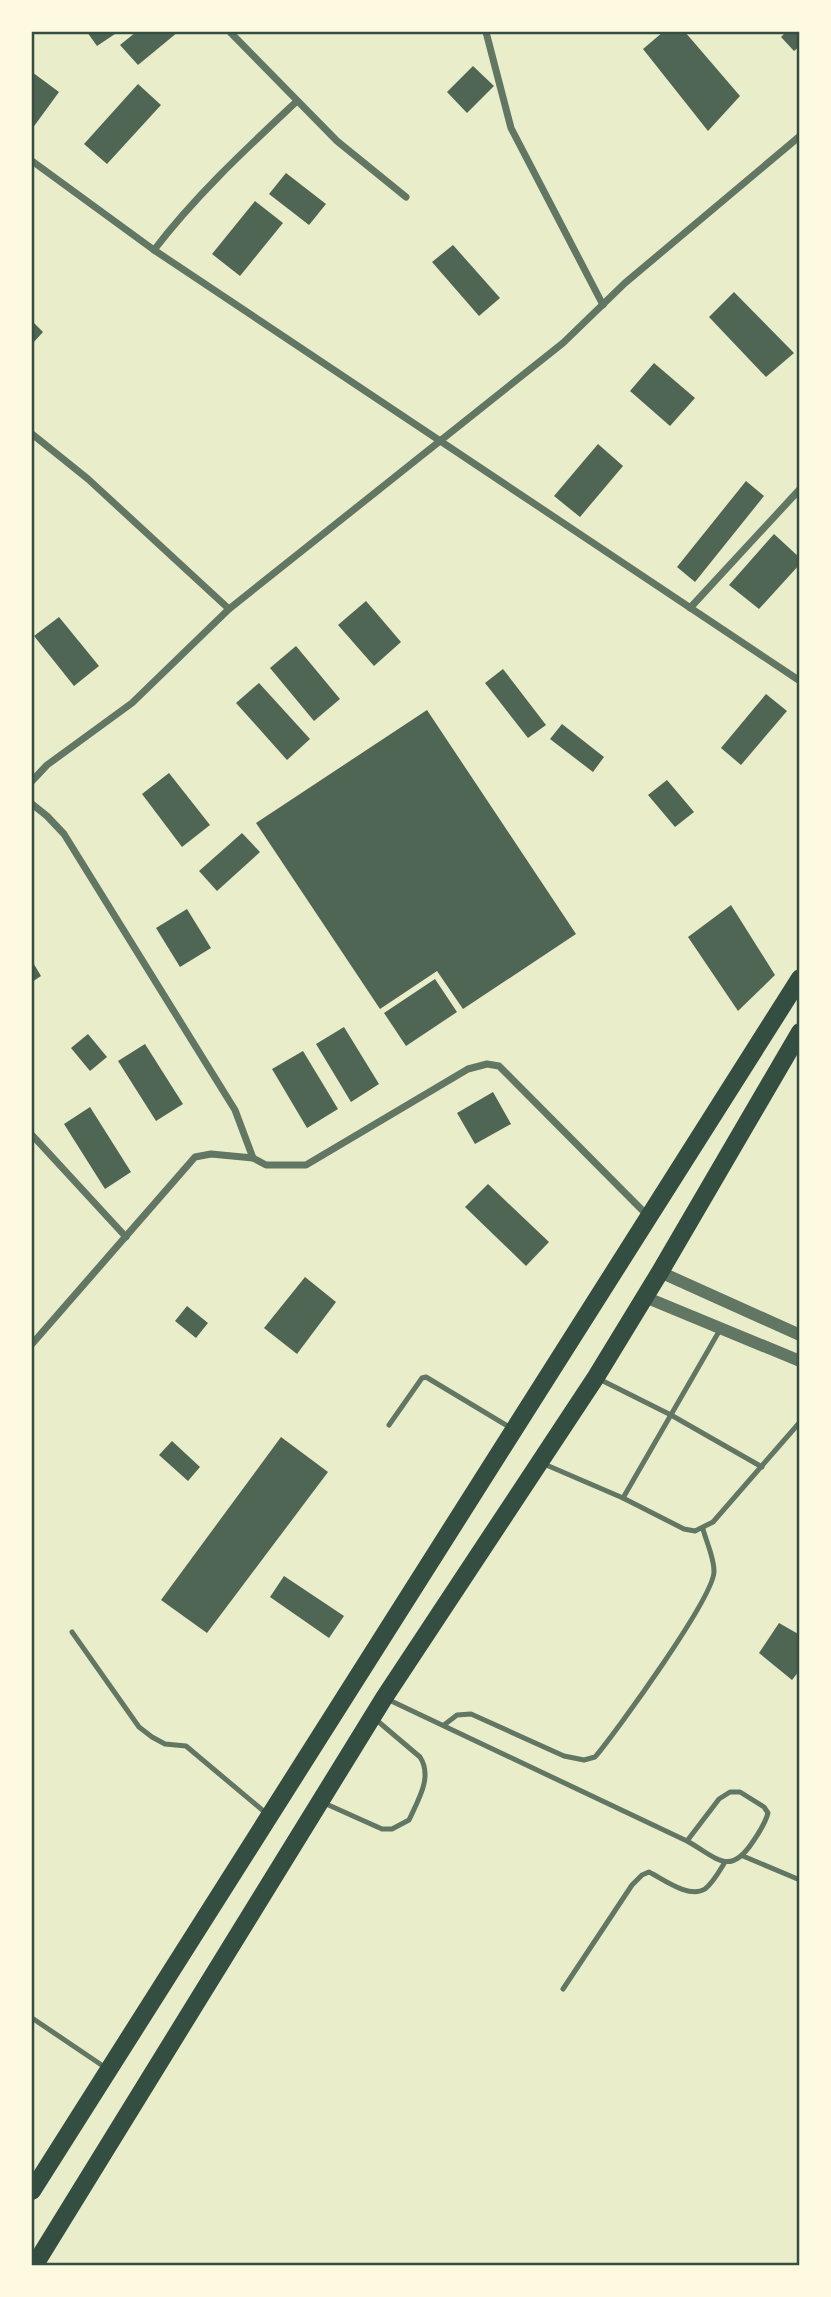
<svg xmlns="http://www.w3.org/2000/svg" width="831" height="2297" font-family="'IBM Plex Serif',serif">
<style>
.building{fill:#4f6655}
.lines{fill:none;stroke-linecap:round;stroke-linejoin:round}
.service{stroke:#617663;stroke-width:5}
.minor{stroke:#617663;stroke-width:7}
.tertiary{stroke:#617663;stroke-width:12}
.trunk{stroke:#344e41;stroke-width:18}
.neatline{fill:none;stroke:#344e41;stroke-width:2.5}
</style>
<rect width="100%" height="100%" fill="#e9edc9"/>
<!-- building -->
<g class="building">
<path d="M 87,32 L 118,32 L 97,46 Z"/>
<path d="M 136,32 L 178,32 L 138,65 L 120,45 Z"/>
<path d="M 663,32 L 685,32 L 740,96 L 708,131 L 643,49 Z"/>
<path d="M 786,32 L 800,32 L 800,46 L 794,51 L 781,37 Z"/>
<path d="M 473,66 L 494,86 L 467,113 L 447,92 Z"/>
<path d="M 32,72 L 59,92 L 32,129 Z"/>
<path d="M 138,84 L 161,105 L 107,164 L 84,144 Z"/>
<path d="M 286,173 L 326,204 L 309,225 L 269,194 Z"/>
<path d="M 255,201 L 283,223 L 240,276 L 212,254 Z"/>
<path d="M 453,245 L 500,298 L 479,316 L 432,262 Z"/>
<path d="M 734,292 L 794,353 L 766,377 L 709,317 Z"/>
<path d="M 32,321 L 43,332 L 32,344 Z"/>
<path d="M 654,363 L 695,398 L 670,426 L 630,391 Z"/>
<path d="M 598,444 L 623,466 L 580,517 L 554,496 Z"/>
<path d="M 746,481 L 764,496 L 695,582 L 677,567 Z"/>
<path d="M 774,534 L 800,558 L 800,564 L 759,609 L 729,585 Z"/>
<path d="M 366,601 L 401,642 L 374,666 L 338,625 Z"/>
<path d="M 59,617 L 99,666 L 74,686 L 34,636 Z"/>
<path d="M 296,646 L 340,699 L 314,721 L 270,668 Z"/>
<path d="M 503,669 L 546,725 L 528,738 L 485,683 Z"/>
<path d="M 259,683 L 310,739 L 287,760 L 236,703 Z"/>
<path d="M 766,694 L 787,711 L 741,765 L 721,748 Z"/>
<path d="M 427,710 L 576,934 L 463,1009 L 437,971 L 380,1009 L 256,823 Z"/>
<path d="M 562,724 L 604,757 L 593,772 L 550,739 Z"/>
<path d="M 169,773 L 210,825 L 182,847 L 142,794 Z"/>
<path d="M 667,780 L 694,812 L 675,827 L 648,795 Z"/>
<path d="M 242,833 L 260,852 L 217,891 L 199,871 Z"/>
<path d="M 731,905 L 775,975 L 738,1011 L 688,937 Z"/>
<path d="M 187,909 L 211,948 L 180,967 L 156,928 Z"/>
<path d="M 32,961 L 41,976 L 32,982 Z"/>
<path d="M 435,979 L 457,1012 L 406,1046 L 384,1013 Z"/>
<path d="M 344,1027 L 379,1084 L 351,1102 L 316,1044 Z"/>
<path d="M 88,1034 L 107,1057 L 90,1071 L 71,1048 Z"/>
<path d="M 145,1044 L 183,1104 L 156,1121 L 118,1061 Z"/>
<path d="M 303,1051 L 338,1109 L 307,1128 L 272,1069 Z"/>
<path d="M 493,1092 L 511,1124 L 475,1144 L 457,1113 Z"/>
<path d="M 90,1107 L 131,1172 L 105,1189 L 64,1124 Z"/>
<path d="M 488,1184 L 549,1242 L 526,1266 L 465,1207 Z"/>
<path d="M 305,1277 L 336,1302 L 297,1354 L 264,1328 Z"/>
<path d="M 187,1306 L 208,1323 L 196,1338 L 175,1321 Z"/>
<path d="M 281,1437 L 328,1472 L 207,1633 L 161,1600 Z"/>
<path d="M 172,1441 L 200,1467 L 188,1481 L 159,1455 Z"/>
<path d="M 284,1576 L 344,1616 L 329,1638 L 270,1597 Z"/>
<path d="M 779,1623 L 800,1635 L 800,1670 L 792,1680 L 759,1653 Z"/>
</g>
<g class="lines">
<!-- service -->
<g class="service">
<path d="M 599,1379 L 671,1415 L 762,1467"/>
<path d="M 389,1425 L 422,1378 L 426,1377 L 511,1428"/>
<path d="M 544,1464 L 623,1498 L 684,1529 L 695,1531 L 713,1522 L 800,1422"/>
<path d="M 623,1498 L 721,1328"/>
<path d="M 72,1632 L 139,1727 L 152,1737 L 165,1744 L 186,1746 L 267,1814"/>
<path d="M 387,1699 L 687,1841 C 716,1857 729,1877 752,1843 C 759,1833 765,1824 768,1813 L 764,1807 L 740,1792 L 730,1792 L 719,1799 L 687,1841"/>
<path d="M 444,1725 L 457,1715 L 471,1714 L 564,1756 L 584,1760 L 595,1757 C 616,1732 715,1596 714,1571 C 714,1557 706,1541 703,1529"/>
<path d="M 324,1803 L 382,1829 L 392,1829 L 409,1820 C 418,1800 433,1777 420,1757 L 374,1718"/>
<path d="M 743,1856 L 800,1880"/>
<path d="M 563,1989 L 632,1885 L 642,1875 L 649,1872 C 663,1879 689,1899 705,1889 C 713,1883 720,1870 725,1862"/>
<path d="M 32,2018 L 106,2068"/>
</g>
<!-- minor -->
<g class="minor">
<path d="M 230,32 L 337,141 L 406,197"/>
<path d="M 486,32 L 511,128 L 603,305"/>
<path d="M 32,161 L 154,250 L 800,681"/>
<path d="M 154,250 C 196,195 247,148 297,101"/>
<path d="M 32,434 L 88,479 L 229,609"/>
<path d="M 690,608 L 800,489"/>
<path d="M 32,781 L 47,765 L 132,703 L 229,609 L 563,343 L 625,283 L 800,136"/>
<path d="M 32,804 L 47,816 L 64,834 L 235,1110 L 253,1158"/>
<path d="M 32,1135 L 126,1237"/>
<path d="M 32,1344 L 195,1157 L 211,1154 L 253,1158 L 266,1165 L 306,1165 L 468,1069 L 487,1064 L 499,1066 L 648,1216"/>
</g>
<!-- tertiary -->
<g class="tertiary">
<path d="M 660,1272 L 800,1335"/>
<path d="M 645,1297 L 800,1361"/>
</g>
<!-- trunk -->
<g class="trunk">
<path d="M 32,2191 L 800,978"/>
<path d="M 34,2266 L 384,1698 L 596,1377 L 660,1272 L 800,1032"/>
</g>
</g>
<!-- border -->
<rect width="831" height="2297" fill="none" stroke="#fefae0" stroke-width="66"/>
<rect x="33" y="33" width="765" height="2231" class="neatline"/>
</svg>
